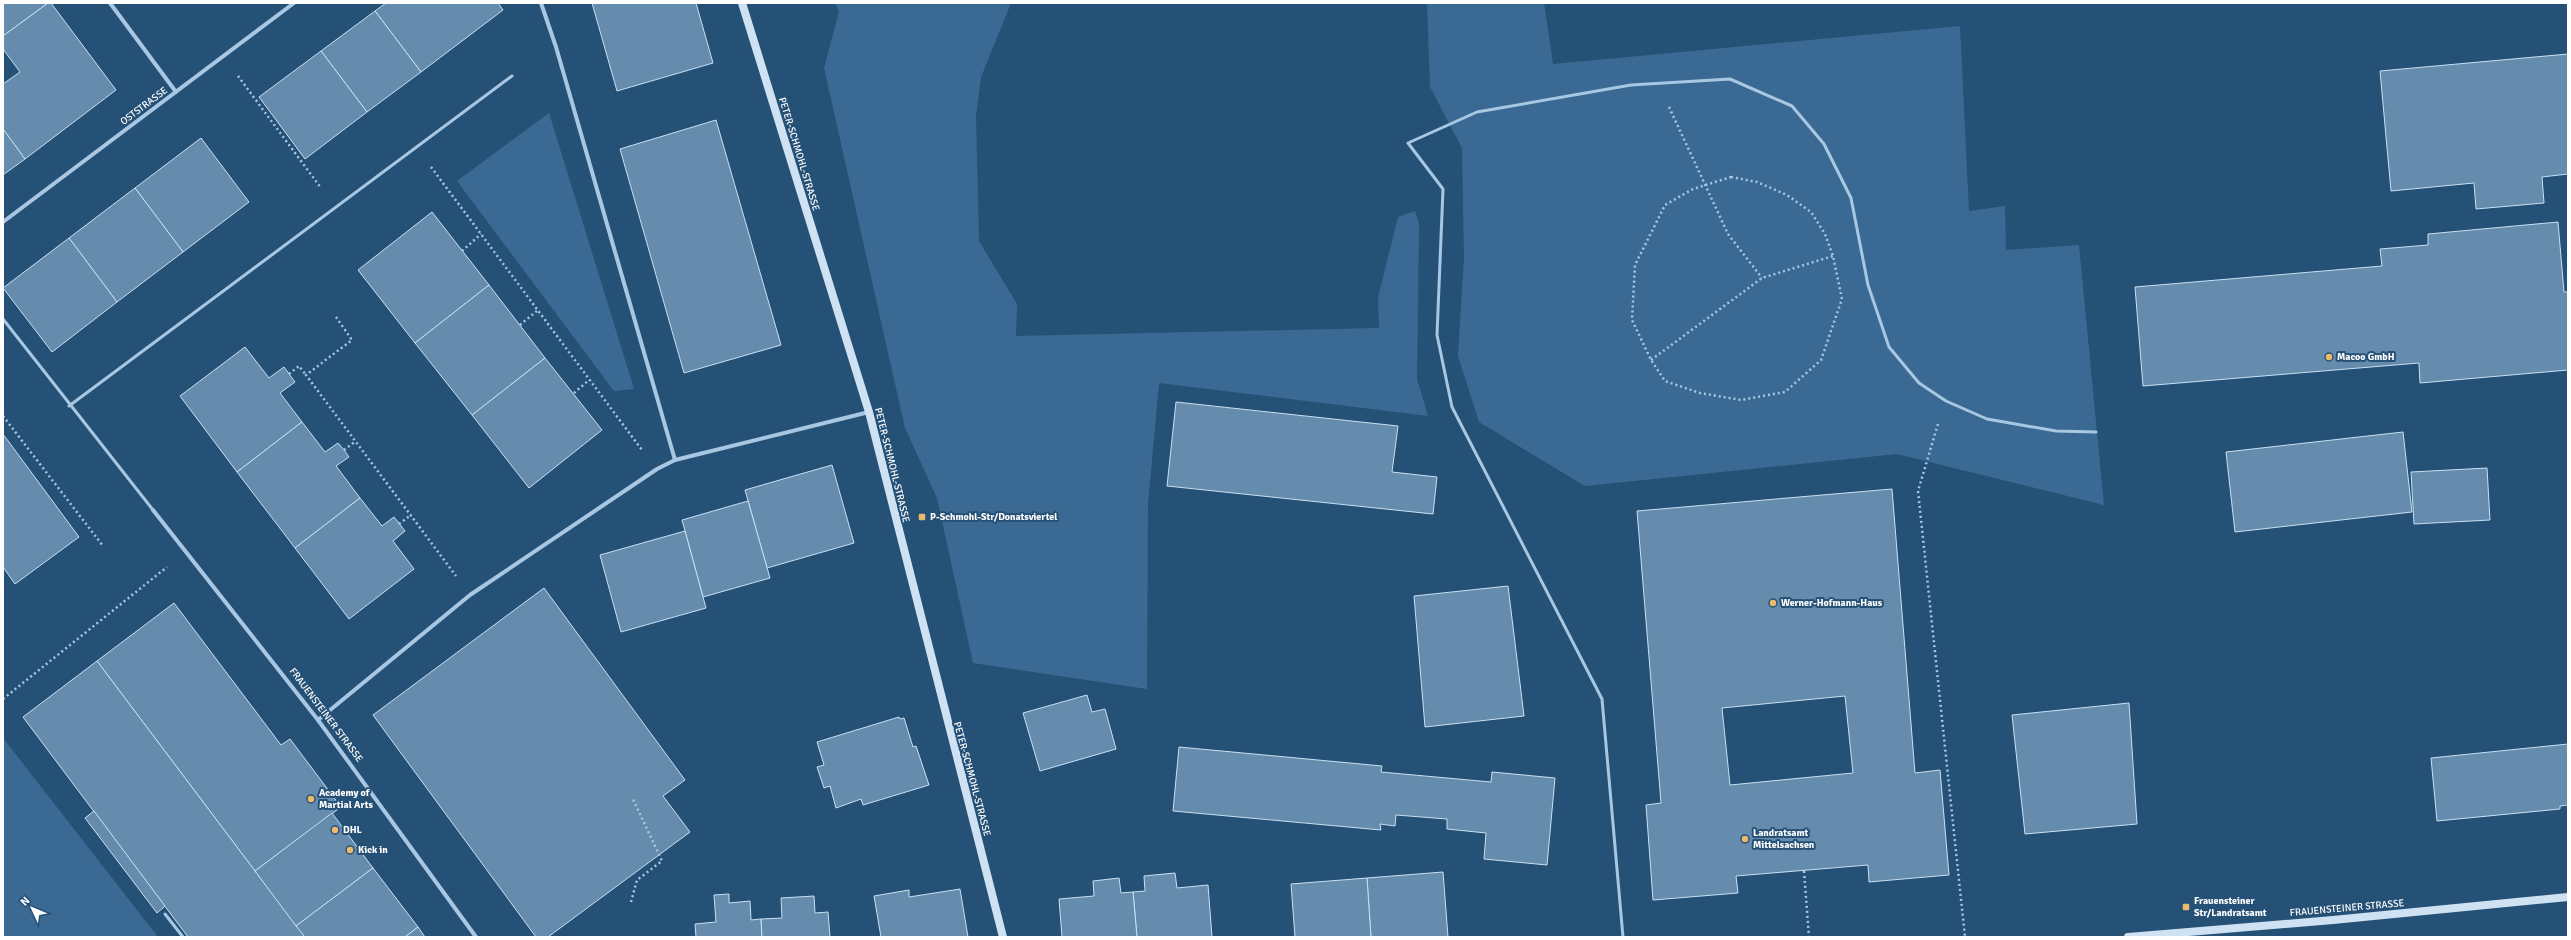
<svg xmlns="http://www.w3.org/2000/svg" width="2571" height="940" font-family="Signika,sans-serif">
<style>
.green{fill:#3a6a94}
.building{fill:#668cad;stroke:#c9e0f2;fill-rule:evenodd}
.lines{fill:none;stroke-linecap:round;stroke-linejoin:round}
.path{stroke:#a7c7e2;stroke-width:2.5;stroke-dasharray:2 3;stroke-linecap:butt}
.lane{stroke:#a7c7e2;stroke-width:3}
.street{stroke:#a7c7e2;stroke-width:4}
.secondary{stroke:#cfe2f3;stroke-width:8}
.poi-dot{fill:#ebba6d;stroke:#265176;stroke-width:1.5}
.labels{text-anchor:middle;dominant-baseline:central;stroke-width:4;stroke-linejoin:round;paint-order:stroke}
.street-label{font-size:10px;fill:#fff;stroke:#265176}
.poi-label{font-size:10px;font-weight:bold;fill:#fff;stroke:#265176;text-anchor:start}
</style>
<rect width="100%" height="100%" fill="#265176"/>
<!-- green -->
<g class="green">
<path d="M 835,3 L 1011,3 L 981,77 L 976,116 L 979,241 L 1017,304 L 1016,336 L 1379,328 L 1378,298 L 1398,217 L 1415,211 L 1419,224 L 1417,379 L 1428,416 L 1159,383 L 1148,504 L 1147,689 L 973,663 L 937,498 L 905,428 L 824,68 L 839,12 Z"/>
<path d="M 1427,3 L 1544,3 L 1553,64 L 1960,26 L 1969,211 L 2005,206 L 2006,250 L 2079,245 L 2104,505 L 1897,454 L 1585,486 L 1479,422 L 1458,356 L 1464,258 L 1462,148 L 1430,87 Z"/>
<path d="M 549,113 L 634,389 L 614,391 L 457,181 Z"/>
<path d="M 3,738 L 158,937 L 3,937 Z"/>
</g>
<!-- building -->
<g class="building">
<path d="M 3,3 L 48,3 L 3,36 Z"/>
<path d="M 48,3 L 51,3 L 116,90 L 25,159 L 3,129 L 3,84 L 20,72 L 3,49 L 3,36 Z"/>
<path d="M 386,3 L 498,3 L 503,10 L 421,72 L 375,11 Z"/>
<path d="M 592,3 L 696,3 L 713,63 L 617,91 Z"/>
<path d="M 375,11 L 421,72 L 367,112 L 321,51 Z"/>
<path d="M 321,51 L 367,112 L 305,159 L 259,97 Z"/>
<path d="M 2568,54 L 2568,174 L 2542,177 L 2544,203 L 2476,209 L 2474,183 L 2391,191 L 2380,71 Z"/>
<path d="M 716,120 L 781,345 L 684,373 L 620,149 Z"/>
<path d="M 3,129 L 25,159 L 3,175 Z"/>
<path d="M 201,138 L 249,202 L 183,252 L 135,188 Z"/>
<path d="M 135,188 L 183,252 L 117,302 L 69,238 Z"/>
<path d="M 432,212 L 489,285 L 415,343 L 358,270 Z"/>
<path d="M 2558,222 L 2564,292 L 2568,292 L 2568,370 L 2420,383 L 2419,363 L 2143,386 L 2135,287 L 2382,266 L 2380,249 L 2428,245 L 2428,234 Z"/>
<path d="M 69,238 L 117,302 L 52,352 L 3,288 Z"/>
<path d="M 489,285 L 545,358 L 472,415 L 415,343 Z"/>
<path d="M 245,347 L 269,378 L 284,367 L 295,382 L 280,393 L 302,422 L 237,472 L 180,396 Z"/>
<path d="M 545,358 L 602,430 L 529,488 L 472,415 Z"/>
<path d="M 1176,402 L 1398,426 L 1392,472 L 1437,477 L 1433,514 L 1167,486 Z"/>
<path d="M 302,422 L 325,452 L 338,443 L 344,450 L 349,457 L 336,466 L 360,498 L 295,548 L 237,472 Z"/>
<path d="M 2403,432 L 2412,512 L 2235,532 L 2226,452 Z"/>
<path d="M 3,434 L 79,537 L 15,584 L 3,567 Z"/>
<path d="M 832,465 L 854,543 L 767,568 L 745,490 Z"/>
<path d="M 2487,468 L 2490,520 L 2414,524 L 2411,472 Z"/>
<path d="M 1892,489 L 1915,773 L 1940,770 L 1949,875 L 1869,882 L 1868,865 L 1736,876 L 1738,893 L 1653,900 L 1646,805 L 1661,803 L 1637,511 ZM 1845,696 L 1853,773 L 1730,785 L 1722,708 Z"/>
<path d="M 360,498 L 382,526 L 394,517 L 405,531 L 393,541 L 414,569 L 349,619 L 295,548 Z"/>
<path d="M 748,501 L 770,578 L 703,597 L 682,520 Z"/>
<path d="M 685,531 L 706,608 L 621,632 L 600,555 Z"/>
<path d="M 1508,586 L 1524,716 L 1425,727 L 1414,596 Z"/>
<path d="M 544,588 L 685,780 L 663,796 L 690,832 L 548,937 L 536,937 L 373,715 Z"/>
<path d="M 174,603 L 281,745 L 290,739 L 341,807 L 255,871 L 97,661 Z"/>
<path d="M 97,661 L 255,871 L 305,937 L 188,937 L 23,717 Z"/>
<path d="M 1087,695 L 1092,712 L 1105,709 L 1116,749 L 1040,771 L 1023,713 Z"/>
<path d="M 2129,703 L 2137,824 L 2025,834 L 2012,715 Z"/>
<path d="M 899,717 L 900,719 L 904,718 L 913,747 L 916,746 L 929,785 L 863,805 L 861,799 L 836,808 L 830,786 L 824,788 L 817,767 L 824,765 L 817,742 Z"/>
<path d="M 2568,744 L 2568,805 L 2560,806 L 2560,809 L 2437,821 L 2431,758 Z"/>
<path d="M 1179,747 L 1382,766 L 1381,772 L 1491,782 L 1492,772 L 1555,778 L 1547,865 L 1484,859 L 1486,833 L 1447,829 L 1447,819 L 1396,815 L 1395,826 L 1380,824 L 1381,830 L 1173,811 Z"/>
<path d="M 94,811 L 165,906 L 157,913 L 85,818 Z"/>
<path d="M 332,813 L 373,868 L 296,926 L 255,871 Z"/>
<path d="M 373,868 L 418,927 L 405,937 L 305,937 L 296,926 Z"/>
<path d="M 1443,872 L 1448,937 L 1371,937 L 1367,878 Z"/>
<path d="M 1175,873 L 1177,888 L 1208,885 L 1212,937 L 1137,937 L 1133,892 L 1145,891 L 1144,876 Z"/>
<path d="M 1119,878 L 1121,893 L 1133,892 L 1137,937 L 1062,937 L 1059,899 L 1094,896 L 1093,881 Z"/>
<path d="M 1367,878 L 1371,937 L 1295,937 L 1291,884 Z"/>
<path d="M 960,889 L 968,937 L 881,937 L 874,896 L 909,890 L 909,897 Z"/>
<path d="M 729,894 L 729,903 L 750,901 L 751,920 L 761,919 L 762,937 L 696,937 L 695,924 L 716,922 L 714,895 Z"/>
<path d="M 814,896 L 815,913 L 828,912 L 830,937 L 762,937 L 761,919 L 782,918 L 781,898 Z"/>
<path d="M 418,927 L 425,937 L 405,937 Z"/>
</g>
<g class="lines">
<!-- path -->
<g class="path">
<path d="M 238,76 L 321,188"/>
<path d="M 1669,107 L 1728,234 L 1762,278"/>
<path d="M 431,167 L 642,450"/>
<path d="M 1731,177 L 1757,182 L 1787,195 L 1811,212 L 1825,234 L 1833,256 L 1842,299 L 1821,360 L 1785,392 L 1741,400 L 1700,393 L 1665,381 L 1651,360 L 1632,320 L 1635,265 L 1665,205 L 1693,189 Z"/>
<path d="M 462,251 L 481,234"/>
<path d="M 336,317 L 352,340 L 306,375 L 456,576"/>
<path d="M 520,325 L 538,310"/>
<path d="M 1651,360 L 1762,278 L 1833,256"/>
<path d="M 289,374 L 299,366 L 306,375"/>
<path d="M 574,393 L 589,380"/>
<path d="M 3,416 L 103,546"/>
<path d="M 1938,424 L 1918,491 L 1965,937"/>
<path d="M 344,450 L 356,441"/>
<path d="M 399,524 L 411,515"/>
<path d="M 3,699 L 167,567"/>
<path d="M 1804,871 L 1809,937"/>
<path d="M 631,902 L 637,880 L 662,861 L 632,797"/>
</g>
<!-- lane -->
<g class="lane">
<path d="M 3,319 L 153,510"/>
<path d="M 69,406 L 512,76"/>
<path d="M 165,914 L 183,937"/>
<path d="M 1623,937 L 1602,699 L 1452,407 L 1437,335 L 1443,189 L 1408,143 L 1477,112 L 1631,85 L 1730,79 L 1792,106 L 1824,144 L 1851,198 L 1868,285 L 1889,347 L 1919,383 L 1946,401 L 1987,419 L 2056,431 L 2096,432"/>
</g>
<!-- street -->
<g class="street">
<path d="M 110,3 L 176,92"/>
<path d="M 541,3 L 556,47 L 675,460"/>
<path d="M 3,222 L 294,3"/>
<path d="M 153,510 L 318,720 L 476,937"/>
<path d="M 318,720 L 470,595 L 657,469 L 675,460 L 869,412"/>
</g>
<!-- secondary -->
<g class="secondary">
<path d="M 742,3 L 869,412 L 1003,937"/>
<path d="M 2128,937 L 2333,920 L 2568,897"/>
</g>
</g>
<!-- markers -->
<g class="poi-dot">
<circle cx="2329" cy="357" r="4"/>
<rect x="918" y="513" width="8" height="8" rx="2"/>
<circle cx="1773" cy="603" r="4"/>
<circle cx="311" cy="799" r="4"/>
<circle cx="335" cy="830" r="4"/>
<circle cx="1745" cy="839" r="4"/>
<circle cx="350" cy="850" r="4"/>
<rect x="2182" y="903" width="8" height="8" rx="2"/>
</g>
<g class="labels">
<!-- street labels -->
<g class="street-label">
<text transform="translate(144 106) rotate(-37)">OSTSTRASSE</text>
<text transform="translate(799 154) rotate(73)">PETER-SCHMOHL-STRASSE</text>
<text transform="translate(892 465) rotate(76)">PETER-SCHMOHL-STRASSE</text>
<text transform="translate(326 715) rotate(53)">FRAUENSTEINER STRASSE</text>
<text transform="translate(972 779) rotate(75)">PETER-SCHMOHL-STRASSE</text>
<text transform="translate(2347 908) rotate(-5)">FRAUENSTEINER STRASSE</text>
</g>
<!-- poi labels -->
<g class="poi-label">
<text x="2337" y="357">Macoo GmbH</text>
<text x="930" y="517">P-Schmohl-Str/Donatsviertel</text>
<text x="1781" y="603">Werner-Hofmann-Haus</text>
<text x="319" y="793">Academy of<tspan x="319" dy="12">Martial Arts</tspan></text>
<text x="343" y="830">DHL</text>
<text x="1753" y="833">Landratsamt<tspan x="1753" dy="12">Mittelsachsen</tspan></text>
<text x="358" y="850">Kick in</text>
<text x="2194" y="901">Frauensteiner<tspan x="2194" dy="12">Str/Landratsamt</tspan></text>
</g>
</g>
<!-- border -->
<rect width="2571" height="940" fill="none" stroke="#ffffff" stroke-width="8"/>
<!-- north arrow -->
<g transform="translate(32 908) rotate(314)" stroke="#265176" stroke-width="3" paint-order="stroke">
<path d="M0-3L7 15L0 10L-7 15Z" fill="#ffffff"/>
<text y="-6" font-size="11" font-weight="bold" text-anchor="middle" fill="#ffffff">N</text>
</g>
</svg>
